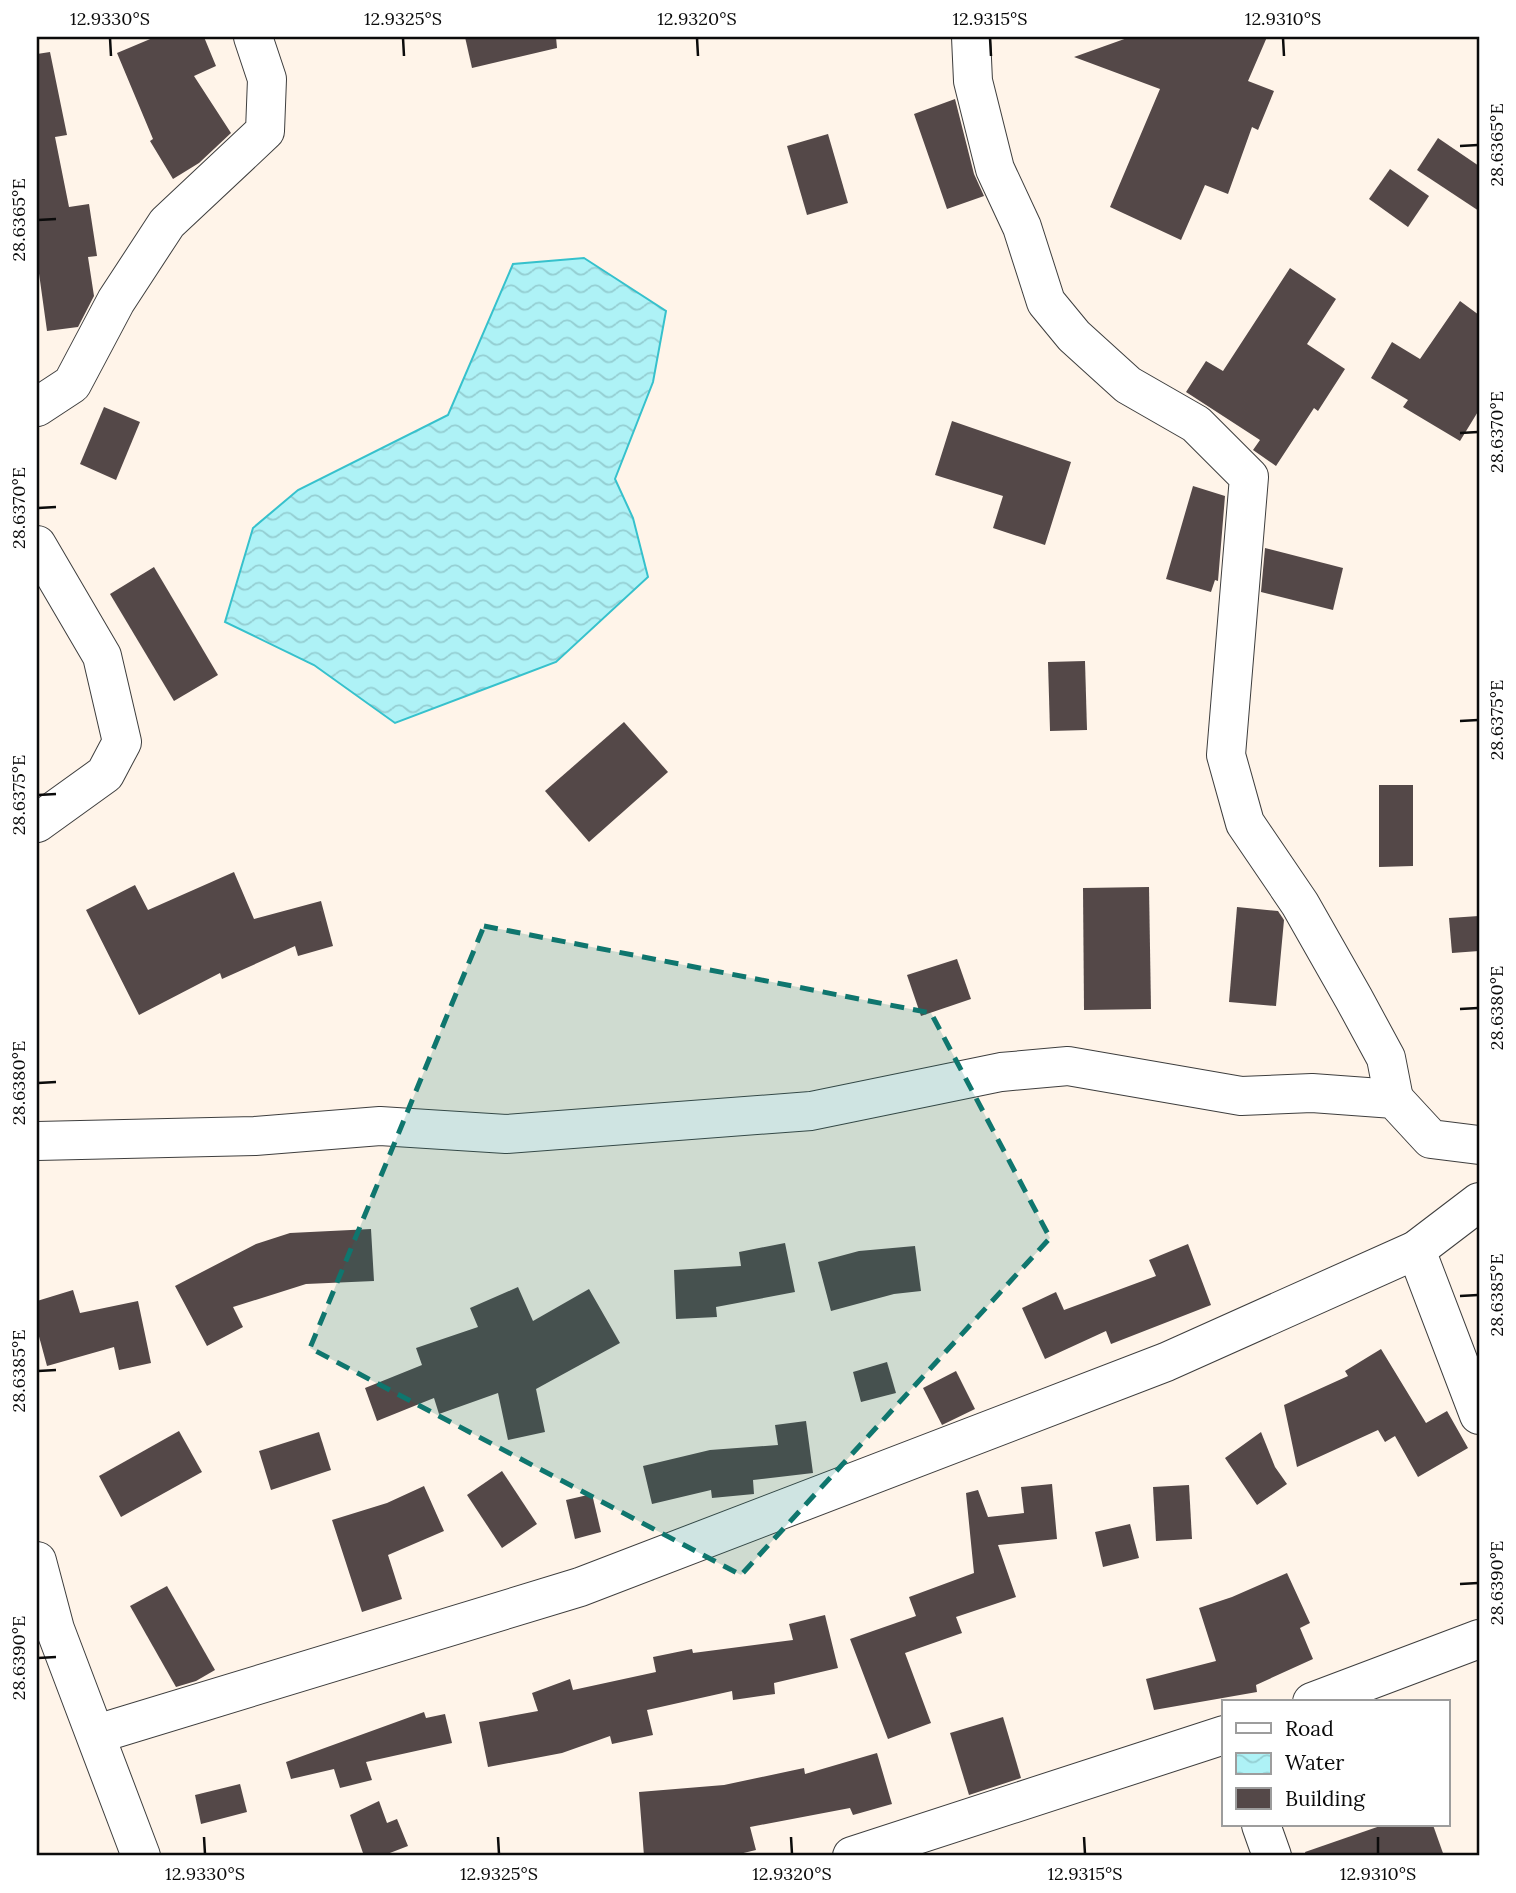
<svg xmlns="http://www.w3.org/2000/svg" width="1516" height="1893" font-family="Lora,serif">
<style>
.water{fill:url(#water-waves);stroke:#36c1cc;stroke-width:2}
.building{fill:#544848}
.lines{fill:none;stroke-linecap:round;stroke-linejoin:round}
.minor-casing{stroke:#3e3e3e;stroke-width:40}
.minor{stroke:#fff;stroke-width:38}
.marked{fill:#0f766e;fill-opacity:0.2;stroke:#0f766e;stroke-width:5;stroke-dasharray:14 9;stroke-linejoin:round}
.ticks{fill:none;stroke:#0b0b0b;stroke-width:2.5}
.neatline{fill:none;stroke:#0b0b0b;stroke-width:2.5}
.ticks-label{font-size:18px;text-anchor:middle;fill:#0b0b0b}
</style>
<defs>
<pattern id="water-waves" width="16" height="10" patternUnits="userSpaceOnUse" patternTransform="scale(1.75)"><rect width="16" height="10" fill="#aef2f6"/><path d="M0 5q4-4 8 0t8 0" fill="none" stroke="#94ced2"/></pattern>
</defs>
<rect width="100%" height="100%" fill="#fff4e9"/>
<!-- water -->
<path class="water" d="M 584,258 L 666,311 L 653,382 L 615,479 L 633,518 L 648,577 L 556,662 L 395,723 L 314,665 L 225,622 L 253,528 L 298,490 L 448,415 L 513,264 Z"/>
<!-- building -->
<g class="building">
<path d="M 155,37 L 204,37 L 216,66 L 194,76 L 231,133 L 199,163 L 173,179 L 150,141 L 153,139 L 117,53 Z"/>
<path d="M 465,37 L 556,37 L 557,48 L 472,68 Z"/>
<path d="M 1130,37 L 1267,37 L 1248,81 L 1274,91 L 1258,130 L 1252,127 L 1228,194 L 1205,185 L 1181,240 L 1110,207 L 1160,89 L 1074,57 Z"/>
<path d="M 50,52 L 67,135 L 55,137 L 69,207 L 89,204 L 97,256 L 88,257 L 94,296 L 78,327 L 47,331 L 37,259 L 37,54 Z"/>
<path d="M 955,99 L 974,174 L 984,196 L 947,209 L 914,114 Z"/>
<path d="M 828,134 L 848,203 L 807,215 L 787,146 Z"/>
<path d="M 1438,138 L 1479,166 L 1479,211 L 1417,170 Z"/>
<path d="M 1390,169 L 1429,196 L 1408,227 L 1369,199 Z"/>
<path d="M 1290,268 L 1336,299 L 1307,344 L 1345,369 L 1318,411 L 1314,408 L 1276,466 L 1253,450 L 1260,440 L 1186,392 L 1206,361 L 1223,371 Z"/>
<path d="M 1460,301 L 1479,315 L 1479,410 L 1460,441 L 1403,407 L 1408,400 L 1371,378 L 1392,342 L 1420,359 Z"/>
<path d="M 104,407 L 140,422 L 116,480 L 80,464 Z"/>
<path d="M 952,421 L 1071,462 L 1045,545 L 993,528 L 1003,496 L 935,475 Z"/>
<path d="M 1193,486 L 1225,496 L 1218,581 L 1215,580 L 1211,592 L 1166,579 Z"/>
<path d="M 1265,548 L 1343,568 L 1333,610 L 1261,592 Z"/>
<path d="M 154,567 L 218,675 L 174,701 L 110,594 Z"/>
<path d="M 1085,661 L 1087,730 L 1050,731 L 1048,662 Z"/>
<path d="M 624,722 L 668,772 L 589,842 L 545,791 Z"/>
<path d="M 1379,785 L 1413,785 L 1413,866 L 1379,867 Z"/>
<path d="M 234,872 L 254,919 L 321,901 L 333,946 L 298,956 L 295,946 L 222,979 L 220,973 L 139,1015 L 86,910 L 135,885 L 148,910 Z"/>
<path d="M 1149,887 L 1151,1009 L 1084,1010 L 1083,888 Z"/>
<path d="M 1237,907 L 1278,911 L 1284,920 L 1276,1006 L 1229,1002 Z"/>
<path d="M 1479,916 L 1479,951 L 1452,953 L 1449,918 Z"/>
<path d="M 957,959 L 971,999 L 921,1016 L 907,975 Z"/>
<path d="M 371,1229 L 374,1281 L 306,1284 L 233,1307 L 243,1327 L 207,1346 L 175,1286 L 256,1244 L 290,1233 Z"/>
<path d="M 785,1243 L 795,1292 L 716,1307 L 717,1317 L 676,1319 L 674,1270 L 741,1266 L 739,1252 Z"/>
<path d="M 1188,1244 L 1211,1305 L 1111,1344 L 1106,1331 L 1045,1359 L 1022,1308 L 1056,1292 L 1064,1310 L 1156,1276 L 1149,1260 Z"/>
<path d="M 915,1246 L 921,1291 L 894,1294 L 831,1311 L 818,1262 L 859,1251 Z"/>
<path d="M 518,1287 L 533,1321 L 589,1289 L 620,1343 L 536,1389 L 545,1432 L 508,1440 L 498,1393 L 439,1414 L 434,1398 L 377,1421 L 365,1388 L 422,1365 L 416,1348 L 478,1327 L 470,1308 Z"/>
<path d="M 73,1290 L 80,1313 L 138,1301 L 151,1363 L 119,1370 L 114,1347 L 47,1366 L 37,1329 L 37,1301 Z"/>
<path d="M 1381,1349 L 1426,1423 L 1447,1411 L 1468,1448 L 1418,1477 L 1395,1436 L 1385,1442 L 1378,1430 L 1297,1467 L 1284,1405 L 1348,1376 L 1345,1371 Z"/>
<path d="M 887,1362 L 896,1393 L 861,1402 L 853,1372 Z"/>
<path d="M 956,1371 L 975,1409 L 942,1425 L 923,1388 Z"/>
<path d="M 806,1421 L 813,1473 L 753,1480 L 754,1494 L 712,1498 L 711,1490 L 652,1504 L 643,1466 L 710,1450 L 778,1445 L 775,1425 Z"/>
<path d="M 179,1431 L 202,1472 L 121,1517 L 99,1476 Z"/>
<path d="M 319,1432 L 331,1470 L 271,1490 L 259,1451 Z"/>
<path d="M 1261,1432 L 1275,1467 L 1287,1484 L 1257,1505 L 1225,1458 Z"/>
<path d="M 502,1471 L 537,1524 L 502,1548 L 467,1495 Z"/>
<path d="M 1052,1484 L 1057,1539 L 998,1545 L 1016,1597 L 956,1617 L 962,1633 L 905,1653 L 931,1723 L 888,1739 L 850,1639 L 916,1616 L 909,1597 L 974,1573 L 966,1493 L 978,1490 L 988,1517 L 1024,1513 L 1021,1487 Z"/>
<path d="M 1189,1485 L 1192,1539 L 1156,1541 L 1153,1487 Z"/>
<path d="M 424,1486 L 444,1531 L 388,1555 L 402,1599 L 362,1612 L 332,1520 L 387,1503 Z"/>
<path d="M 592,1494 L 601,1532 L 575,1539 L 566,1500 Z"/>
<path d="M 1130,1524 L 1139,1558 L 1103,1567 L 1095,1532 Z"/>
<path d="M 1287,1573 L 1310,1623 L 1300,1628 L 1313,1659 L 1256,1685 L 1257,1692 L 1154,1710 L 1146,1679 L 1216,1661 L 1199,1608 L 1232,1597 Z"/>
<path d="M 167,1586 L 215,1670 L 196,1681 L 176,1687 L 130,1606 Z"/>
<path d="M 825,1615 L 838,1668 L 774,1683 L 775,1694 L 733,1700 L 732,1691 L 647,1710 L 653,1735 L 612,1744 L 610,1736 L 562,1753 L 488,1767 L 479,1722 L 538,1711 L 532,1693 L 570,1679 L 573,1690 L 656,1672 L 653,1657 L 692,1649 L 693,1653 L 793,1640 L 789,1624 Z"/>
<path d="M 424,1712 L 426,1718 L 445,1714 L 452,1743 L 366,1762 L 372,1780 L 340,1788 L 334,1769 L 291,1779 L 286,1762 Z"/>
<path d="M 1003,1717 L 1021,1778 L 969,1795 L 950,1733 Z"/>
<path d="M 877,1753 L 892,1804 L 853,1815 L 850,1808 L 750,1827 L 756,1850 L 731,1856 L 644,1856 L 639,1792 L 724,1785 L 804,1768 L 805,1774 Z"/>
<path d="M 240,1784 L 247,1812 L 201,1824 L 195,1795 Z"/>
<path d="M 379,1801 L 387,1823 L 397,1819 L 408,1846 L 382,1856 L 364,1856 L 350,1815 Z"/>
<path d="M 1383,1825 L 1433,1825 L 1444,1856 L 1306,1856 L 1305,1852 Z"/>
</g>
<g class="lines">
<!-- minor casing -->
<g class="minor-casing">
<g id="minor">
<path d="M 971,37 L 973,81 L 995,169 L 1022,227 L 1046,302 L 1074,336 L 1128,385 L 1196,424 L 1249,477 L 1226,755 L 1245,823 L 1300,904 L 1354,999 L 1386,1058 L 1394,1099"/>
<path d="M 37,407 L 72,384 L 116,301 L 167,223 L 265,131 L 267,79 L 253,37"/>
<path d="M 37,545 L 102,656 L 122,742 L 105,774 L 37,823"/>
<path d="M 37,1141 L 255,1136 L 380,1126 L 506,1134 L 811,1111 L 1001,1072 L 1068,1066 L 1241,1096 L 1312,1093 L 1394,1099 L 1431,1139 L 1479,1145"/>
<path d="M 1416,1250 L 1479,1415"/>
<path d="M 37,1561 L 55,1629 L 141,1856"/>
<path d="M 1312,1702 L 1479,1639"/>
<path d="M 97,1734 L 580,1587 L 1166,1362 L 1416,1250 L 1479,1202"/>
<path d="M 1261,1825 L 1272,1856"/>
<path d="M 852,1856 L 1224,1735"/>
</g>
</g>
<!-- minor -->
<use href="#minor" class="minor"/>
</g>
<!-- marked area -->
<path class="marked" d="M 484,926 L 931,1013 L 1050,1238 L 741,1575 L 310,1348 Z"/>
<!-- ticks -->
<path class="ticks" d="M 110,38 L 111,56M 403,38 L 404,56M 697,38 L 698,56M 990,38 L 991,56M 1283,38 L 1284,56M 1460,146 L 1478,145M 38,220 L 56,219M 1460,433 L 1478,432M 38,508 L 56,507M 1460,721 L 1478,720M 38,795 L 56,794M 1460,1009 L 1478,1008M 38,1083 L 56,1082M 1460,1296 L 1478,1295M 38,1371 L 56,1370M 1460,1584 L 1478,1583M 38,1658 L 56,1657M 204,1837 L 205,1854M 498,1837 L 499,1854M 791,1837 L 792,1854M 1084,1837 L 1085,1854M 1378,1837 L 1378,1854"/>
<!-- border -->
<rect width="1516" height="1893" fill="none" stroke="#ffffff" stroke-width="77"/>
<!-- legend -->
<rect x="1222" y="1700" width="228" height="126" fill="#ffffff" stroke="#9d9d9d" stroke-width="2"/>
<rect x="1236" y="1723" width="35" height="10" fill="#ffffff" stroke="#9d9d9d" stroke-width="2"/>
<text x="1285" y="1736" font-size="21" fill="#0b0b0b">Road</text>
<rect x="1236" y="1753" width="35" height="21" fill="url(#water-waves)" stroke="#9d9d9d" stroke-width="2"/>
<text x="1285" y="1770" font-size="21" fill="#0b0b0b">Water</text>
<rect x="1236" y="1788" width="35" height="21" fill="#544848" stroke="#9d9d9d" stroke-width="2"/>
<text x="1285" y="1806" font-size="21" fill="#0b0b0b">Building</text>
<rect x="38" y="38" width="1440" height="1816" class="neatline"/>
<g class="ticks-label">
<text x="110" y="25">12.9330°S</text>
<text x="403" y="25">12.9325°S</text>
<text x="697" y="25">12.9320°S</text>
<text x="990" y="25">12.9315°S</text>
<text x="1283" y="25">12.9310°S</text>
<text transform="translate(1497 145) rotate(-90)" y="6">28.6365°E</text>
<text transform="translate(19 220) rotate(-90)" y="6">28.6365°E</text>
<text transform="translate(1497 432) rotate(-90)" y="6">28.6370°E</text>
<text transform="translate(19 508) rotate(-90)" y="6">28.6370°E</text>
<text transform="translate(1497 720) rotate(-90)" y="6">28.6375°E</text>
<text transform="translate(19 795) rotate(-90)" y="6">28.6375°E</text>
<text transform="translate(1497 1008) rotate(-90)" y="6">28.6380°E</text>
<text transform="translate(19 1083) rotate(-90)" y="6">28.6380°E</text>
<text transform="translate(1497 1295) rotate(-90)" y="6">28.6385°E</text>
<text transform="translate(19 1371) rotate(-90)" y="6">28.6385°E</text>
<text transform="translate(1497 1583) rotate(-90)" y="6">28.6390°E</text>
<text transform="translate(19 1658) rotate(-90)" y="6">28.6390°E</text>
<text x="205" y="1880">12.9330°S</text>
<text x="499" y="1880">12.9325°S</text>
<text x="792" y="1880">12.9320°S</text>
<text x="1085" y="1880">12.9315°S</text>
<text x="1378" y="1880">12.9310°S</text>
</g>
</svg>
